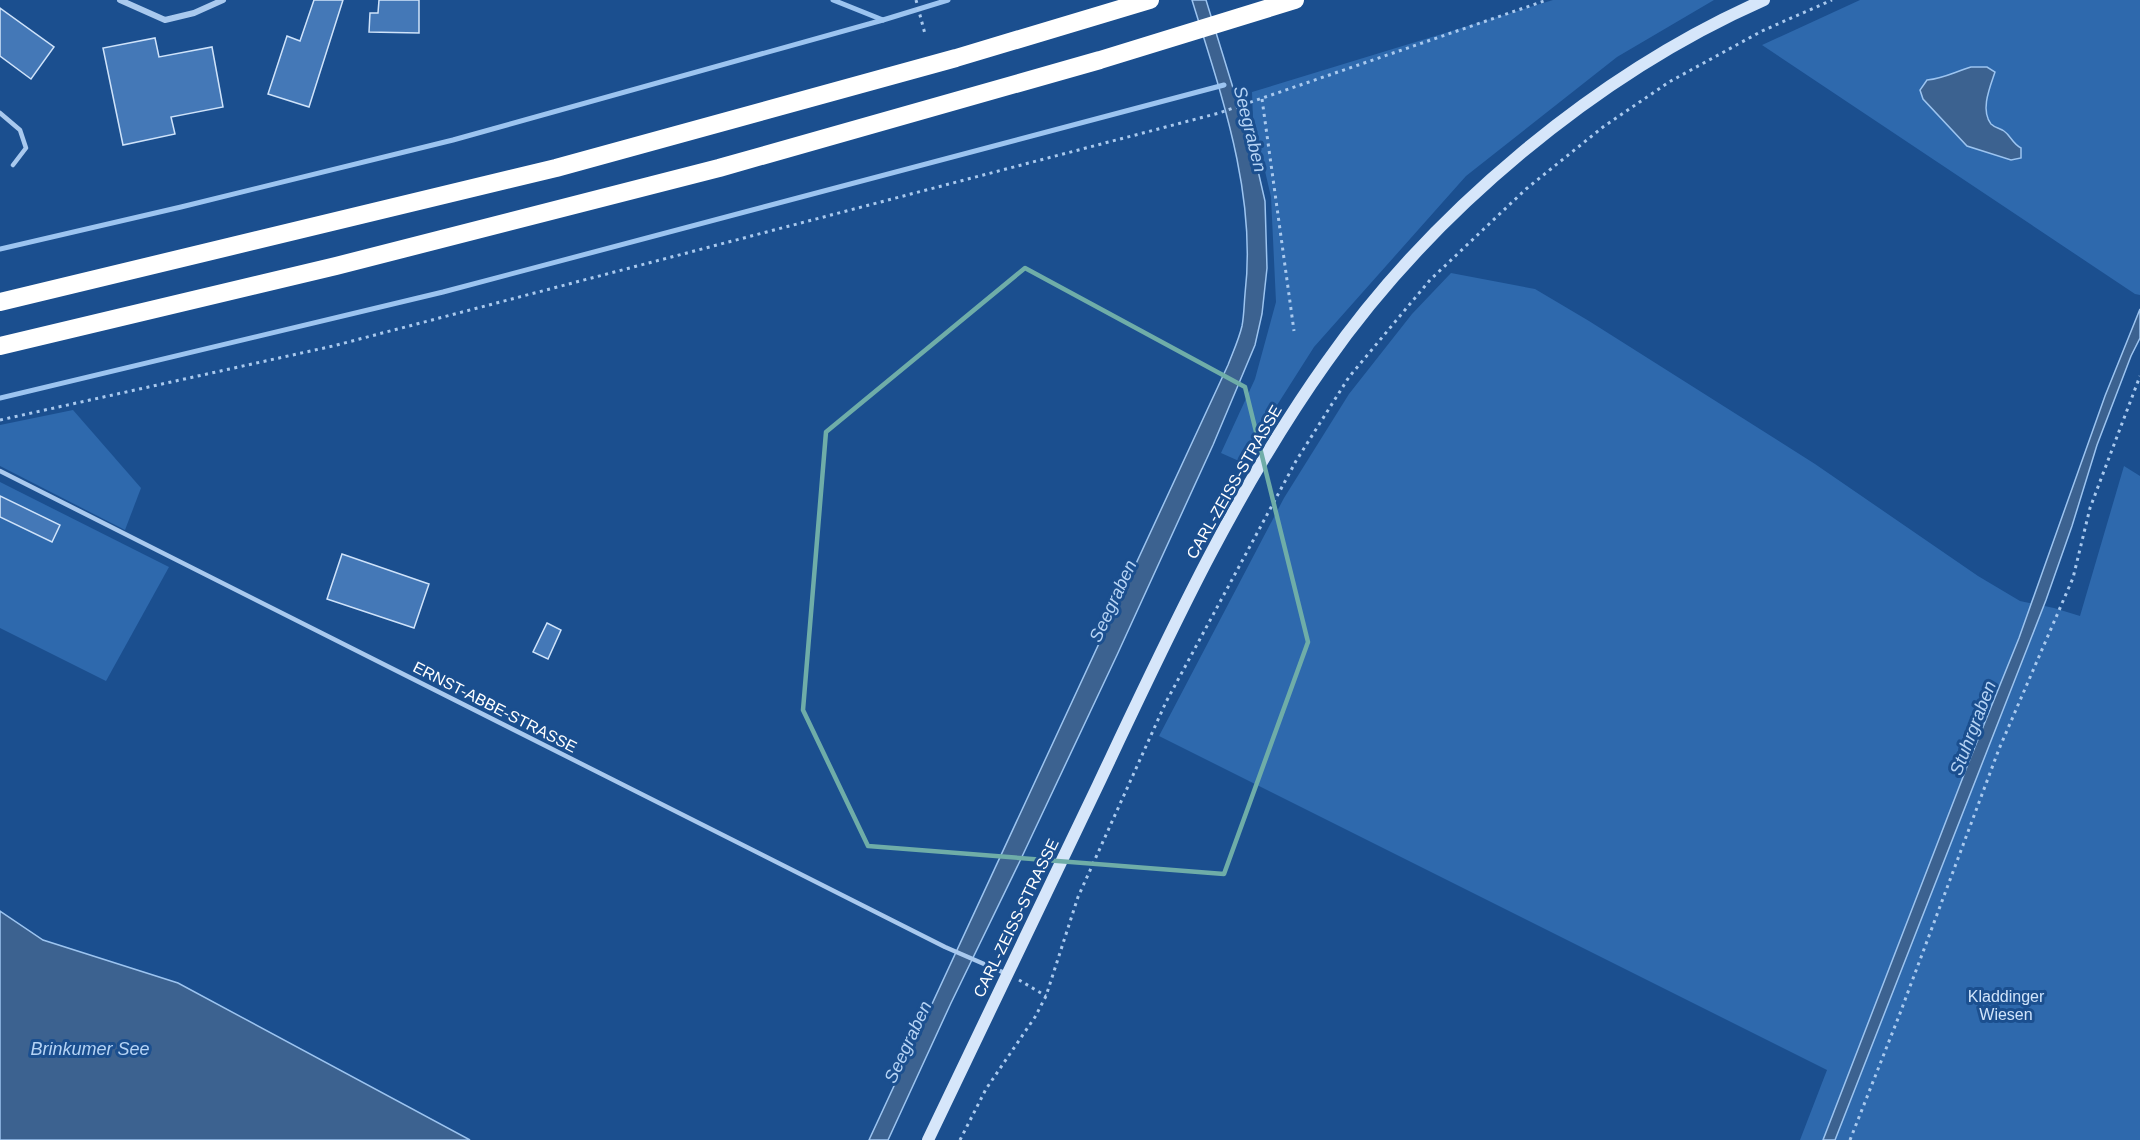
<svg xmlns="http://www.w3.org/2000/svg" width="2140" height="1140" font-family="Arial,sans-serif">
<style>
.green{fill:#2e69ad;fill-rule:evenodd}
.water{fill:#3c6290;stroke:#9cc4f0;stroke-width:1.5}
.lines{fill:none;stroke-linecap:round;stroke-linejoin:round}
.stream{stroke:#9cc4f0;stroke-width:5}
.building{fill:#4478b7;stroke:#cfe3fa;stroke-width:1.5}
.path{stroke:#a9c9ee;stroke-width:3;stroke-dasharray:3 4.5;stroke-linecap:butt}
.service{stroke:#a9c9ee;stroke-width:4.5}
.minor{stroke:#a9c9ee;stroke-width:6}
.secondary{stroke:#d6e6fa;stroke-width:12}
.motorway{stroke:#fff;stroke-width:18}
.marked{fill:none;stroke:#6fada8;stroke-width:4.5;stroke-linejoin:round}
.labels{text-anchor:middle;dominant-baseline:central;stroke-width:6;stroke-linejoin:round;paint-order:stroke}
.street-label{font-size:16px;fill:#fff;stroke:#1b4f8f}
.park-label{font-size:16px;fill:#cfe3fa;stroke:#1b4f8f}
.water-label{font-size:18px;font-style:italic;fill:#b5d3f5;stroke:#1b4f8f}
</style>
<rect width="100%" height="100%" fill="#1b4f8f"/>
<!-- green -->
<g class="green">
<path d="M 1553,0 L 1714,0 L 1617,57 L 1466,176 L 1314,347 L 1251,446 L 1239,461 L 1221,453 L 1255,379 L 1276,302 L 1271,197 L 1253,119 L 1252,92 Z"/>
<path d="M 1860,0 L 2140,0 L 2140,295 L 2135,294 L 1762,45 ZM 1943,79 L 1987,94 L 1987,116 L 1993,126 L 2005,131 L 2012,142 L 2021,148 L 2011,160 L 1967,146 L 1923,99 L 1920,90 L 1927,80 Z"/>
<path d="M 1451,273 L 1535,289 L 1589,321 L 1815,464 L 1978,576 L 2020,601 L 2054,608 L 2080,616 L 2124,466 L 2140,476 L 2140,1140 L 1800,1140 L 1827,1070 L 1159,736 L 1284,498 L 1349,394 L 1412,314 Z"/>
<path d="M 73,410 L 141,488 L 125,530 L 0,466 L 0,425 Z"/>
<path d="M 0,482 L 169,567 L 106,681 L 0,628 Z"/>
</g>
<!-- water -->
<g class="water">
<path d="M 1192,0 L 1206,0 L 1234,91 L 1248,127 L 1265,201 L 1267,268 L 1262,314 L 1255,345 L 1213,445 L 1117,655 L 1019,863 L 951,1003 L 888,1140 L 869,1140 L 1228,365 C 1233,352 1239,339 1242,326 C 1244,316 1244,305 1245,294 C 1257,194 1221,94 1192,0 Z"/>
<path d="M 1971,67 L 1987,67 L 1995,72 C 1990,87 1980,110 1991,124 C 1995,128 2000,128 2004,131 C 2011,136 2012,143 2021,148 L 2021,158 L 2011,160 L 1967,146 L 1923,99 L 1920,90 L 1927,80 C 1945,78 1954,72 1971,67 Z"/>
<path d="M 2140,309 L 2140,338 L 2131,356 L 2097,445 L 2072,526 L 2046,600 L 1835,1140 L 1823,1140 L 1968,764 L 2019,638 L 2105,396 Z"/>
<path d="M 0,911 L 43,940 L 178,983 L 470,1140 L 0,1140 Z"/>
</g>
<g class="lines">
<!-- stream -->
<g class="stream">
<path d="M 833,0 L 883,20 L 948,0"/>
<path d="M 0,249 L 181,207 L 453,140 L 883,20"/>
<path d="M 0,398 L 443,292 L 1224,85"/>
</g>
</g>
<!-- building -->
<g class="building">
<path d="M 314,0 L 343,0 L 309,107 L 268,94 L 287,36 L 300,41 Z"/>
<path d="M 379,0 L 419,0 L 419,33 L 369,32 L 370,13 L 378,13 Z"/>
<path d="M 0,8 L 54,47 L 31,79 L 0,56 Z"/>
<path d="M 155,38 L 159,57 L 212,47 L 223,107 L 171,117 L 175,134 L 123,145 L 103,48 Z"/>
<path d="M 0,496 L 60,525 L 52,542 L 0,517 Z"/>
<path d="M 342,554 L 429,584 L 414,628 L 327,599 Z"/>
<path d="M 547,623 L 561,630 L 548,659 L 533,652 Z"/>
</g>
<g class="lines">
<!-- path -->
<g class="path">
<path d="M 916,0 L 925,34"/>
<path d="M 1262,99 L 1294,331"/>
<path d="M 0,420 L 333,346 L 1219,113 L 1547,0"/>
<path d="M 1019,980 L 1046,996"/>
<path d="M 960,1140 L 986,1089 L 1035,1017 L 1046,996 L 1078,897 L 1166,702 L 1296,461 L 1349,377 L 1430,280 L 1526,189 L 1603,127 L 1669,82 L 1762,31 L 1832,0"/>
<path d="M 1850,1140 L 1899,1016 L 1999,749 L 2073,578 L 2090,508 L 2140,376"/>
</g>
<!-- service -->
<g class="service">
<path d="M 0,113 L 20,130 L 26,148 L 13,165"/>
<path d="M 0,471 L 945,947 L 1007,974"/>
</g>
<!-- minor -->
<path class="minor" d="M 120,0 L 165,20 L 194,13 L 223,0"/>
<!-- secondary -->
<path class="secondary" d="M 928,1140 C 984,1022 1042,904 1098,785 C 1166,641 1233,494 1326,363 C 1431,213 1596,74 1764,0"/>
<!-- motorway -->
<g class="motorway">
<path d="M 0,302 L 556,168 L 956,58 L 1150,0"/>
<path d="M 0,346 L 336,266 L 719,168 L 1100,60 L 1295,0"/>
</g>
</g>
<!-- marked area -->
<path class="marked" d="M 1025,268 L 1245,387 L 1308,642 L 1224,874 L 868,846 L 803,710 L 826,432 Z"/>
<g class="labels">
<!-- street labels -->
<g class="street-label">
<text transform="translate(1234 482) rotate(-60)">CARL-ZEISS-STRASSE</text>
<text transform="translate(495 707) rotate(27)">ERNST-ABBE-STRASSE</text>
<text transform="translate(1016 918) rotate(-64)">CARL-ZEISS-STRASSE</text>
</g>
<!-- park labels -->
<g class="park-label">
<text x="2006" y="996">Kladdinger<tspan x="2006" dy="18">Wiesen</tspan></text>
</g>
<!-- water labels -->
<g class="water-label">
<text transform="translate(1250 129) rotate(76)">Seegraben</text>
<text transform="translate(1113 601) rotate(-65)">Seegraben</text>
<text transform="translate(1973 728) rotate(-69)">Stuhrgraben</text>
<text transform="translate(908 1042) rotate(-65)">Seegraben</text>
<text x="90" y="1049">Brinkumer See</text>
</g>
</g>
</svg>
